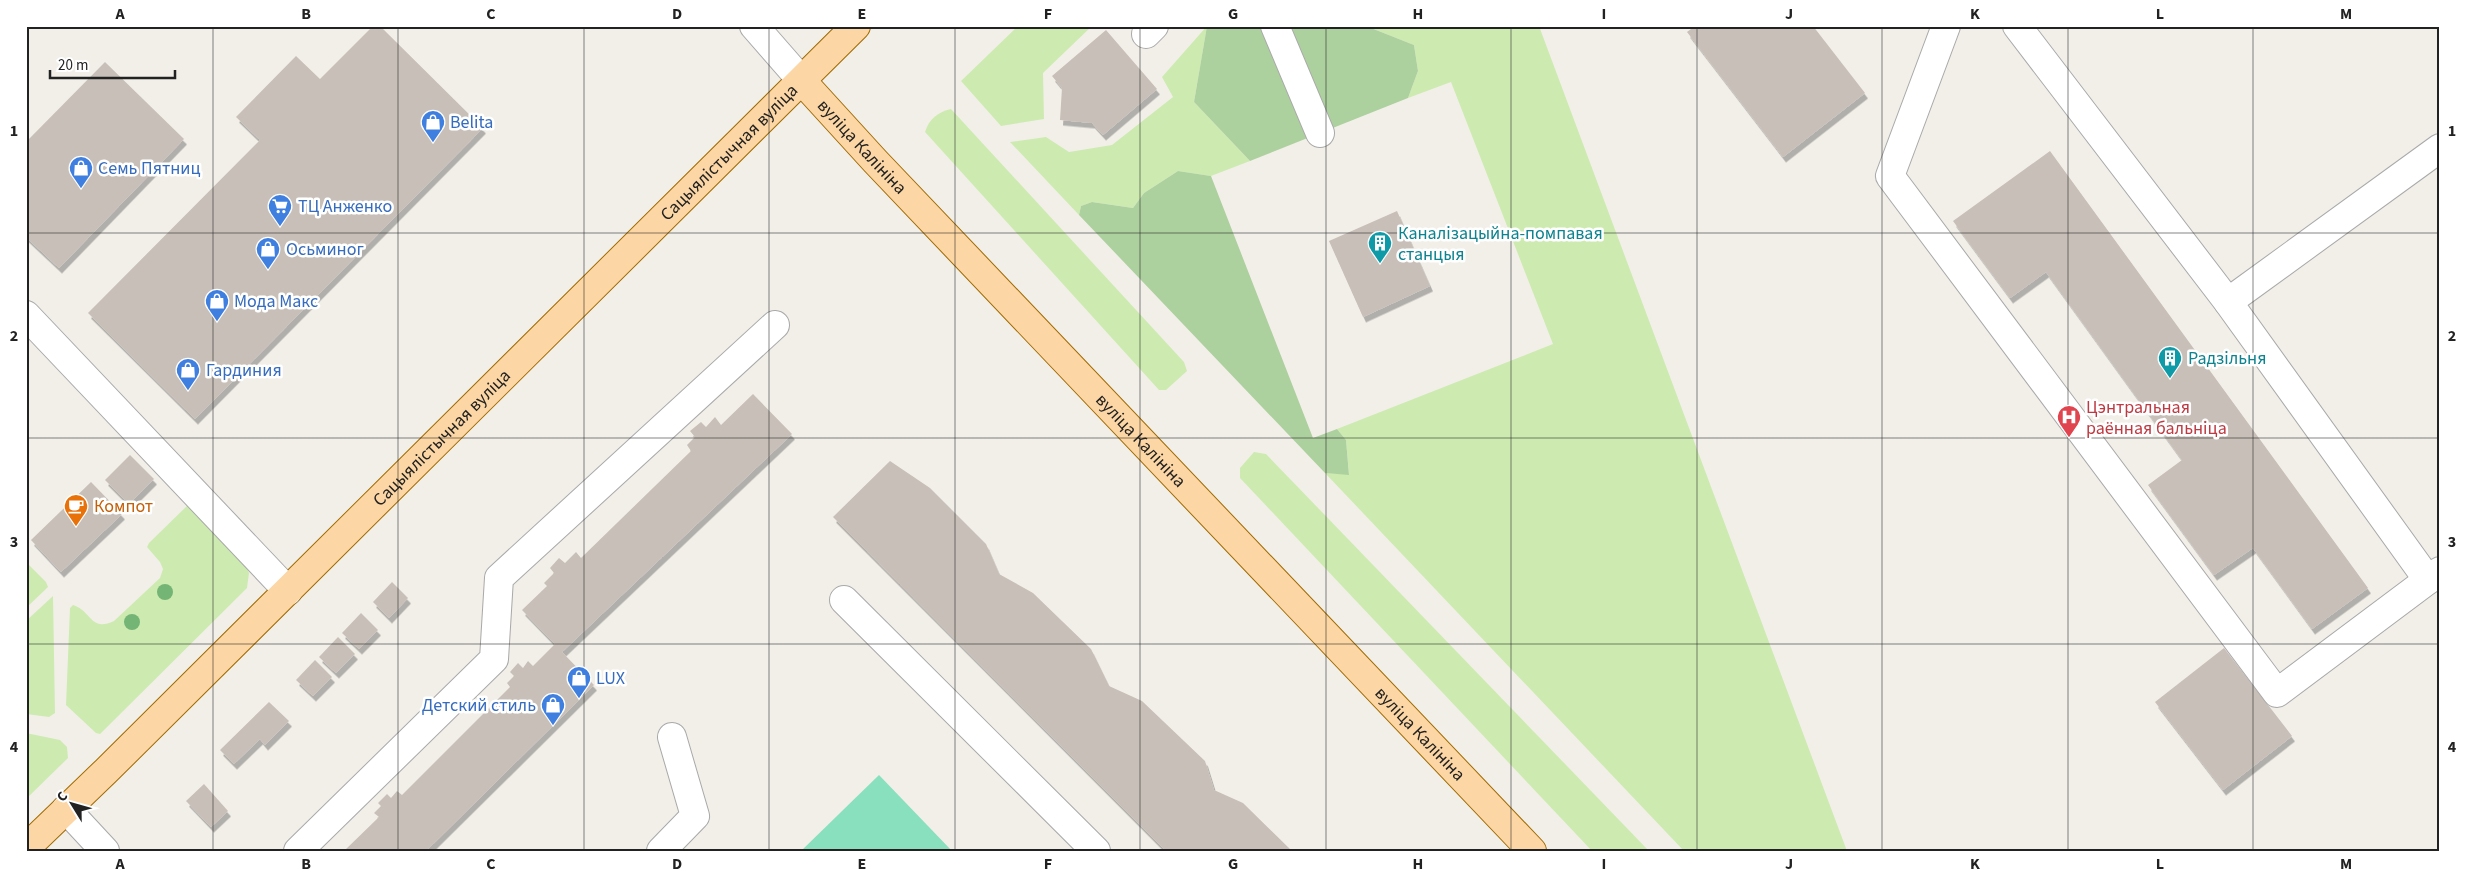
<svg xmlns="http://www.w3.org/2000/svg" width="2466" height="877" font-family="'Source Sans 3',sans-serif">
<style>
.grass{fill:#cdebb0}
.forest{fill:#add19e}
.pitch{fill:#88e0be}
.building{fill:#c7bfb8;filter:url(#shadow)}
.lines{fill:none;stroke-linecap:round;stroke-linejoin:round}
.minor-casing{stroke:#a9a9a9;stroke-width:30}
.major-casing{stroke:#a06b00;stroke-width:30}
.minor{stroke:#fff;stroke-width:28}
.major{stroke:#fcd6a4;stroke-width:28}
.tree{fill:#74b475}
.grid{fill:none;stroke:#222;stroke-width:1;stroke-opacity:0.55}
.labels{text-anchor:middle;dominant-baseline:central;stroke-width:5;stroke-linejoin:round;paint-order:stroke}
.shop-label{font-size:18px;fill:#366cbe;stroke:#fff;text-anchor:start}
.street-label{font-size:18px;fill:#222;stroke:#fff}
.culture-label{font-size:18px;fill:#0d838f;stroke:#fff;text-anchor:start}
.health-label{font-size:18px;fill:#be3a42;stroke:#fff;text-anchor:start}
.food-label{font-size:18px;fill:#c56008;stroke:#fff;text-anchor:start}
.neatline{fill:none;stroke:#222;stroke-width:2}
.grid-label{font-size:16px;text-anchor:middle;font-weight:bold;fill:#222}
</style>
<defs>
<filter id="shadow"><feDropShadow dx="3" dy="5.5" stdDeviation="0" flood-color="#0004"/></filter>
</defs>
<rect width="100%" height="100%" fill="#f2efe9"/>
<!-- grass -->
<g class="grass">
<path d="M 1018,26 L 1092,26 L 1043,73 L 1044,119 L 1001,126 L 961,81 Z"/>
<path d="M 1207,26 L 1194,102 L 1250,161 L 1211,176 L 1178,171 L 1144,193 L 1133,208 L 1092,202 L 1081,206 L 1079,215 L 1010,142 L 1046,137 L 1069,152 L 1112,145 L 1173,97 L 1162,77 Z"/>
<path d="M 1366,26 L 1539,26 L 1847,851 L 1684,851 L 1325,473 L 1349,474 L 1346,440 L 1337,429 L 1553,344 L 1451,82 L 1408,98 L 1418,71 L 1414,45 Z"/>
<path d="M 951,109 L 1184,362 L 1187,371 L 1166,390 L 1159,390 L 925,132 C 929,119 938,112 951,109 Z"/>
<path d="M 1254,452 L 1266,454 L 1649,851 L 1592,851 L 1240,478 L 1240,468 Z"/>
<path d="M 189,504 L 244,561 L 249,573 L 247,588 L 100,734 L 96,733 L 66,705 L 70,608 L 73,605 C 92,611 90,632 114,621 L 160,578 L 163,569 L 160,562 L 147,547 L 149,543 Z"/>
<path d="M 26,562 L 46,582 L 48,587 L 26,608 Z"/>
<path d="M 53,596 L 55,713 L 49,717 L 26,714 L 26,621 Z"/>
<path d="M 26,733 L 60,740 L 67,747 L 68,758 L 26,799 Z"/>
</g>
<!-- forest -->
<g class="forest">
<path d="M 1207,26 L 1366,26 L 1414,45 L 1418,71 L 1408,98 L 1250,161 L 1194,102 Z"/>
<path d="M 1178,171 L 1211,176 L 1313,438 L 1337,429 L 1346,440 L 1349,475 L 1325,473 L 1079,215 L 1081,206 L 1092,202 L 1133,208 L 1144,193 Z"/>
</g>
<!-- pitch -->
<path class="pitch" d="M 879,775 L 952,851 L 801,851 Z"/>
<!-- building -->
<g class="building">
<path d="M 373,26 L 380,26 L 483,128 L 195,419 L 88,313 L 260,140 L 236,117 L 296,56 L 320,79 Z"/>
<path d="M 1695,26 L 1813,26 L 1865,93 L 1783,157 L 1687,32 Z"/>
<path d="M 1106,30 L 1157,89 L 1103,135 L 1092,123 L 1060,120 L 1062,88 L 1052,76 Z"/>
<path d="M 105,62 L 184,139 L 59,268 L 26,237 L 26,142 Z"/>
<path d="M 2050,151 L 2368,588 L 2312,629 L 2253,548 L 2214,575 L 2148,485 L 2182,460 L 2046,272 L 2010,298 L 1953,221 Z"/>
<path d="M 1397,211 L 1430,286 L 1363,317 L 1329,241 Z"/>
<path d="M 753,394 L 792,434 L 562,652 L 594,685 L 426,851 L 344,851 L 379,817 L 374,813 L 381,806 L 378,803 L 387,794 L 391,798 L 397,791 L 402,795 L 510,687 L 507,683 L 514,676 L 510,672 L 518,663 L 523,668 L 528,661 L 533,666 L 555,644 L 522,610 L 547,586 L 544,583 L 554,573 L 550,568 L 559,558 L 565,563 L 576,552 L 581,558 L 691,451 L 687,445 L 695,437 L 690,431 L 701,422 L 706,427 L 715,417 L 721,425 Z"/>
<path d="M 130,455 L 154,479 L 129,504 L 105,480 Z"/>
<path d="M 890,461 L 930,488 L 986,544 L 999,574 L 1033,593 L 1091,649 L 1109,686 L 1142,701 L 1205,761 L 1214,790 L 1243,803 L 1292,851 L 1166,851 L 833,517 Z"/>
<path d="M 91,482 L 122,514 L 61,572 L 31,540 Z"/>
<path d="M 392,582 L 408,598 L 389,618 L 373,602 Z"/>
<path d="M 361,613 L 378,630 L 359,649 L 342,633 Z"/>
<path d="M 338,637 L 355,654 L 336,673 L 319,657 Z"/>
<path d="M 2224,648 L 2292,736 L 2223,790 L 2155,702 Z"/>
<path d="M 315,660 L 332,677 L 313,696 L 296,680 Z"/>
<path d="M 269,702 L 289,721 L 265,745 L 260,739 L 234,764 L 220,750 Z"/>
<path d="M 204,784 L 228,811 L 211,827 L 186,801 Z"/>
</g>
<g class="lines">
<!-- minor casing -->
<g class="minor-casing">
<g id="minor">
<path d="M 754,26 L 802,81"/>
<path d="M 1275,26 L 1320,133"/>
<path d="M 1946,26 L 1890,176 L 2277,693 L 2440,571"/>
<path d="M 2017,26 L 2228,302 L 2428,580"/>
<path d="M 1146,34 L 1154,26"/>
<path d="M 2228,302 L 2440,148"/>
<path d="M 26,315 L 288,591"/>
<path d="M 844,600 L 1096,851"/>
<path d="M 66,809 L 105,851"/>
<path d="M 298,851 L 494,659 L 499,578 L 775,325"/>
<path d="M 661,851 L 695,816 L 672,737"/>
</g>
</g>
<!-- major casing -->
<g class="major-casing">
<g id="major">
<path id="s1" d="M 802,81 L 875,161 L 1532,851"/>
<path id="s2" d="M 26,848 L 106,771 L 856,26"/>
</g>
</g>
<!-- minor -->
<use href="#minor" class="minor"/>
<!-- major -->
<use href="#major" class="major"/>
</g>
<!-- trees -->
<g class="tree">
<circle cx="165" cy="592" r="8"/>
<circle cx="132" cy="622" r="8"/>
</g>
<!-- grid -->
<path class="grid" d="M 213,26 L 213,851M 398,26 L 398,851M 584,26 L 584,851M 769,26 L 769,851M 955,26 L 955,851M 1140,26 L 1140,851M 1326,26 L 1326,851M 1511,26 L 1511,851M 1697,26 L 1697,851M 1882,26 L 1882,851M 2068,26 L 2068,851M 2253,26 L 2253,851M 26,233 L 2440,233M 26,438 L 2440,438M 26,644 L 2440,644"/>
<!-- icons -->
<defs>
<g id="shop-pin" transform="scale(1.25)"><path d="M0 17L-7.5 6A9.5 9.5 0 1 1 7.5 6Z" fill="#3f7fe0" stroke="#fff"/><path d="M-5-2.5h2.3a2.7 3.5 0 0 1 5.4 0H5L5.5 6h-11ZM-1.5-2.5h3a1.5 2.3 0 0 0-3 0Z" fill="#fff"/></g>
<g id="supermarket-pin" transform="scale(1.25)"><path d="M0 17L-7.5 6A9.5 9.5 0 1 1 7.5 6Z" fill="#3f7fe0" stroke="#fff"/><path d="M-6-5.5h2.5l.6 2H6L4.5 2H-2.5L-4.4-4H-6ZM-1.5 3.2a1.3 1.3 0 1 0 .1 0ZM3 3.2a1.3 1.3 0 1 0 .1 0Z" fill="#fff"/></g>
<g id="building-pin" transform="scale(1.25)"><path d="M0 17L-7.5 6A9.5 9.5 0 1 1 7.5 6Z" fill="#0f9aa8" stroke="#fff"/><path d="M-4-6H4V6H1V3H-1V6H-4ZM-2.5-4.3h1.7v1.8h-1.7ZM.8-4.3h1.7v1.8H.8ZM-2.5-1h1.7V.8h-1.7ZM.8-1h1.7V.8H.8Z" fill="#fff"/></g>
<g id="hospital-pin" transform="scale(1.25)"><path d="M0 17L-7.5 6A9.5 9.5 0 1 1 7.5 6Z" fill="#e0444e" stroke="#fff"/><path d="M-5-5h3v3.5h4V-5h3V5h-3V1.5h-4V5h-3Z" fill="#fff"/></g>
<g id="cafe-pin" transform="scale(1.25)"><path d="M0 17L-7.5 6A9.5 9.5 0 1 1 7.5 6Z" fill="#e8710a" stroke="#fff"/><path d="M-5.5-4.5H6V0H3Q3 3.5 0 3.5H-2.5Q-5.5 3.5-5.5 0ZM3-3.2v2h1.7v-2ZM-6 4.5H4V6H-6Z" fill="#fff"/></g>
</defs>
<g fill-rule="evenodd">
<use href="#shop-pin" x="433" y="122"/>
<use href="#shop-pin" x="81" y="168"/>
<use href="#supermarket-pin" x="280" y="206"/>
<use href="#building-pin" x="1380" y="243"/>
<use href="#shop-pin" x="268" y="249"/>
<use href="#shop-pin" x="217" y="301"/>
<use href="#building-pin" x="2170" y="358"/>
<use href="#shop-pin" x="188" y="370"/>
<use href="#hospital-pin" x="2069" y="417"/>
<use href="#cafe-pin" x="76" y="506"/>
<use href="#shop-pin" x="579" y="678"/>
<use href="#shop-pin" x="553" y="705"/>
</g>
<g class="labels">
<!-- shop labels -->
<g class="shop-label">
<text x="450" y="122">Belita</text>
<text x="98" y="168">Семь Пятниц</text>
<text x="298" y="206">ТЦ Анженко</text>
<text x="286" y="249">Осьминог</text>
<text x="234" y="301">Мода Макс</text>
<text x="206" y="370">Гардиния</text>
<text x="596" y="678">LUX</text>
<text x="536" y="705" text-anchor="end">Детский стиль</text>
</g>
<!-- street labels -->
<g class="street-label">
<text stroke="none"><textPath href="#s1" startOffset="89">вуліца Калініна</textPath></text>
<text stroke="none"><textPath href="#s2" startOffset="989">Сацыялістычная вуліца</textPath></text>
<text stroke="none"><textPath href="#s2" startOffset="584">Сацыялістычная вуліца</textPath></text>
<text stroke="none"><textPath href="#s1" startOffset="494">вуліца Калініна</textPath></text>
<text stroke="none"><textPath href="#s1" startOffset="899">вуліца Калініна</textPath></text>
</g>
<!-- culture labels -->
<g class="culture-label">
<text x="1398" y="233">Каналізацыйна-помпавая<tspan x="1398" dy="21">станцыя</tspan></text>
<text x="2188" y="358">Радзільня</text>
</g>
<!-- health labels -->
<g class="health-label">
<text x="2086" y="407">Цэнтральная<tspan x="2086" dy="21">раённая бальніца</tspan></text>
</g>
<!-- food labels -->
<g class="food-label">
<text x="94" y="506">Компот</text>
</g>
</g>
<!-- border -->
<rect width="2466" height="877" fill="none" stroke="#ffffff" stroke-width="55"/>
<!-- north arrow -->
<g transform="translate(72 804) rotate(307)" stroke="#ffffff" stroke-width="4" paint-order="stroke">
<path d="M0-4L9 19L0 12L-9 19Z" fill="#222222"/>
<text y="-8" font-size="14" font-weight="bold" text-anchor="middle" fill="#222222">С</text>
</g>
<!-- scale -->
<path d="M50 70v8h125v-8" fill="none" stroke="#222222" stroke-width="2.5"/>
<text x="58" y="70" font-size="15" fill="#222222" stroke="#ffffff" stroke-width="4" paint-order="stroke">20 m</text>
<rect x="28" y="28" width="2410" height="822" class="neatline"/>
<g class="grid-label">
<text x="120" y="19">A</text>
<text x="306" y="19">B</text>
<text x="491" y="19">C</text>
<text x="677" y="19">D</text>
<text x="862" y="19">E</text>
<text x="1048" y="19">F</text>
<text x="1233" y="19">G</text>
<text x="1418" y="19">H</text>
<text x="1604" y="19">I</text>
<text x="1789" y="19">J</text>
<text x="1975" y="19">K</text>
<text x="2160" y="19">L</text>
<text x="2346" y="19">M</text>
<text x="14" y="136">1</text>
<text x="2452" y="136">1</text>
<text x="14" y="341">2</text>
<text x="2452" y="341">2</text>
<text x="14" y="547">3</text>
<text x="2452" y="547">3</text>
<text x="14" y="752">4</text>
<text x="2452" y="752">4</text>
<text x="120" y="869">A</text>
<text x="306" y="869">B</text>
<text x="491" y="869">C</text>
<text x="677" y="869">D</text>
<text x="862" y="869">E</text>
<text x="1048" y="869">F</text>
<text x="1233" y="869">G</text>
<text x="1418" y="869">H</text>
<text x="1604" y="869">I</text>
<text x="1789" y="869">J</text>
<text x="1975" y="869">K</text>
<text x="2160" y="869">L</text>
<text x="2346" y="869">M</text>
</g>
</svg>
